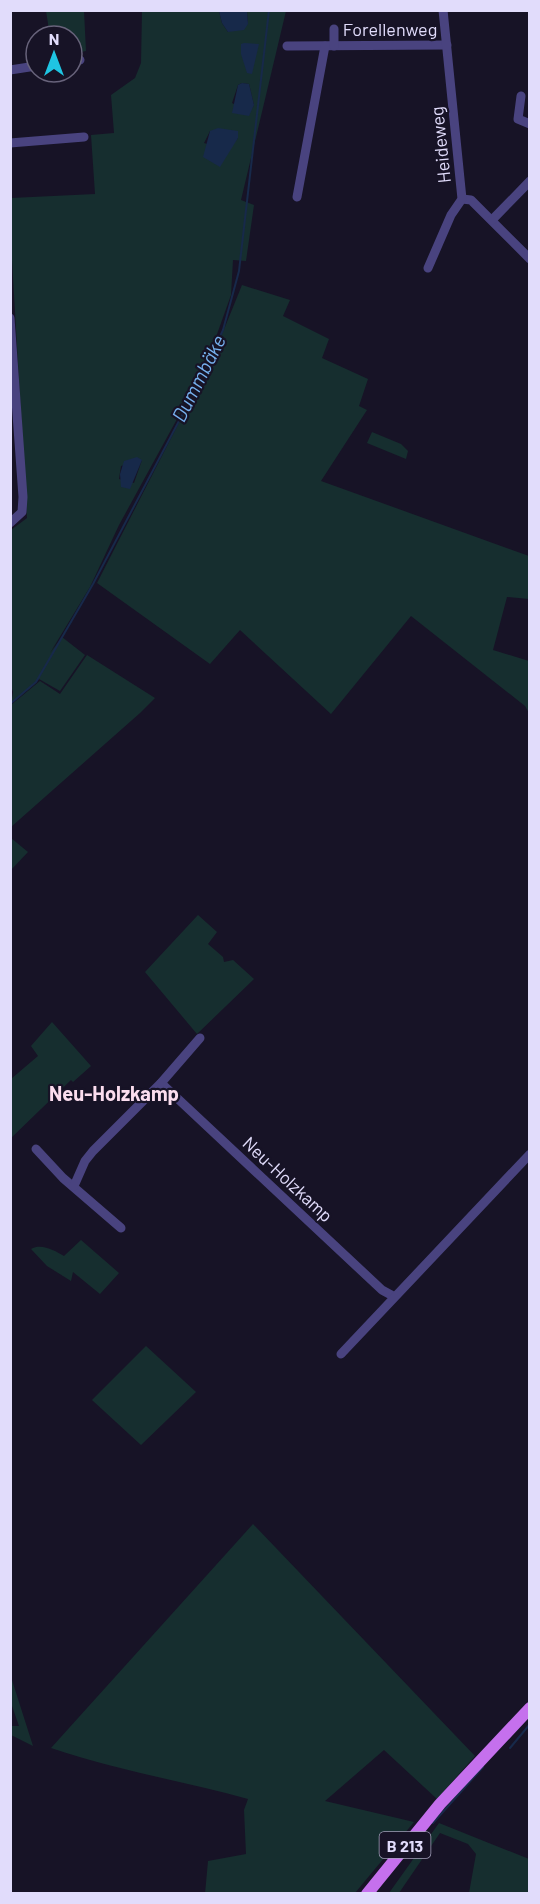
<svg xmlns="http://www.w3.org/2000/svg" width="540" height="1904" font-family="Barlow,sans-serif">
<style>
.green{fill:#162e2f;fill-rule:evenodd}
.water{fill:#17294a}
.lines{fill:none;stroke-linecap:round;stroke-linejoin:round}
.stream{stroke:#17294a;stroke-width:2}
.minor{stroke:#49437f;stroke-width:9}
.major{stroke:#c570ed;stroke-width:12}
.labels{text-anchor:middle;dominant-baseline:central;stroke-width:4.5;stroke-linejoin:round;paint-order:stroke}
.shield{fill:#171326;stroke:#a4a0bb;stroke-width:1.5}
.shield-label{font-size:16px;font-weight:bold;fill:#e1dcfb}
.street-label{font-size:18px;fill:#e1dcfb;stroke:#171326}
.water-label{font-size:20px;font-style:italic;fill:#76b0ee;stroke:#171326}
.neighbourhood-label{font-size:20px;font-weight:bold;fill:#fbddee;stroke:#171326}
</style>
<rect width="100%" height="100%" fill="#171326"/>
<!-- green -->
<g class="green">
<path d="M 46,11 L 84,11 L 86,51 L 72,54 L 72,36 L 50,36 Z"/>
<path d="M 142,11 L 219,11 L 222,23 L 228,32 L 248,24 L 247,11 L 286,11 L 241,200 L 254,205 L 246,261 L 233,260 L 231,295 L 216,337 L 194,388 L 119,525 L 90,587 L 50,653 L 62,637 L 85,655 L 60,691 L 39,679 L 11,704 L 13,692 L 11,686 L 11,530 L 27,518 L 11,243 L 11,198 L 95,194 L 91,135 L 114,133 L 111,95 L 135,78 L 141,63 ZM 242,83 L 249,84 L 254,105 L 250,112 L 232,103 L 238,85 ZM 210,131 L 238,138 L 228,151 L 204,143 ZM 142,460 L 134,483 L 119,479 L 121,466 Z"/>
<path d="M 242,285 L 290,300 L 283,316 L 329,339 L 322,358 L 368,379 L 359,406 L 367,410 L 321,481 L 529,556 L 529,599 L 507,597 L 493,650 L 529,661 L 529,713 L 525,706 L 411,616 L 331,714 L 240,630 L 210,664 L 97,583 L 214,354 Z"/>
<path d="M 372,432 L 401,444 L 408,451 L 406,459 L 367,443 Z"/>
<path d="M 87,655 L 155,698 L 140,713 L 11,827 L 11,705 L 40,681 L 60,694 Z"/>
<path d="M 11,838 L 28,852 L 11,870 Z"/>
<path d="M 198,915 L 217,932 L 208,944 L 223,957 L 224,962 L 233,960 L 254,979 L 197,1034 L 145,972 Z"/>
<path d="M 52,1022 L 91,1066 L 73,1082 L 71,1080 L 11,1138 L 11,1079 L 38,1056 L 31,1046 Z"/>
<path d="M 81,1240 L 119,1273 L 100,1294 L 73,1272 L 71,1281 L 47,1266 L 31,1249 C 42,1243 55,1251 64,1256 Z"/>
<path d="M 146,1346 L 196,1392 L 141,1445 L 92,1400 Z"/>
<path d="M 253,1524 L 475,1756 L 437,1799 L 384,1750 L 325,1801 L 414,1822 L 355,1893 L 205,1894 L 208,1861 L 246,1854 L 244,1810 L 248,1799 C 183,1781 115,1770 51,1748 Z"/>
<path d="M 11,1677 L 33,1746 L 11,1735 L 11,1726 L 19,1726 L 11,1703 Z"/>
<path d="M 439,1823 L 529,1859 L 529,1893 L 469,1893 L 476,1854 L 468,1844 L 440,1833 L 399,1893 L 389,1893 Z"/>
</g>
<!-- water -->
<g class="water">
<path d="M 219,11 L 247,11 L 248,24 L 244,30 L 228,32 L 222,23 Z"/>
<path d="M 244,43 L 259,44 L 252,74 L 247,73 L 241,54 L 241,44 Z"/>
<path d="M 242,83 L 249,84 L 254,105 L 249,116 L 232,113 L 238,85 Z"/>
<path d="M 218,128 L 238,131 L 238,138 L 220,167 L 203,157 L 210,131 Z"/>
<path d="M 137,457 L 142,460 L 130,489 L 121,487 L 120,474 L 124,461 Z"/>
</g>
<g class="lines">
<!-- stream -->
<g class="stream">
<path d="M 10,704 L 36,682 L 93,584 L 198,385 L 223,330 L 239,271 L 269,10"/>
<path d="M 510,1748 L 530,1724"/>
<path d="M 433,1823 L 483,1767"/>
</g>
<!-- minor -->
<g class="minor">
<path d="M 287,46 L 447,45"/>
<path d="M 334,46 L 334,29"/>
<path d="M 72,61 L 80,60"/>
<path d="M 10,70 L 36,66"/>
<path d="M 521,96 L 518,119 L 530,124"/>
<path d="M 10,143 L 84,137"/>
<path d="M 297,197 L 325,46"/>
<path d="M 462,199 L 471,200 L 530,259"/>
<path d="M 492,220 L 530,181"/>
<path d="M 428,268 L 451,215 L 462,199 L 443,10"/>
<path d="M 10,318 L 23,497 L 22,512 L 10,523"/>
<path d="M 161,1083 L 382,1290 L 393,1296"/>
<path d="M 36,1149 L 63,1178 L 121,1228"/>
<path d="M 74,1186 L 85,1161 L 93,1151 L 161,1083 L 200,1038"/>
<path d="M 341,1354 L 530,1154"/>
</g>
<!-- major -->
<path class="major" d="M 367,1894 L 440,1804 L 530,1708"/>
</g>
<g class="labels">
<!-- shield labels -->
<rect class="shield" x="379.5" y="1832" width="51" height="26" rx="4.5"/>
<g class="shield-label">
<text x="405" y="1845">B 213</text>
</g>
<!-- street labels -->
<g class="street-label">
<text x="390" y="29">Forellenweg</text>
<text transform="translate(440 145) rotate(-96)">Heideweg</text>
<text transform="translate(288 1179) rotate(43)">Neu-Holzkamp</text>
</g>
<!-- water labels -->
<g class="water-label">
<text transform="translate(198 378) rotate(-63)">Dummbäke</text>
</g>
<!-- neighbourhood labels -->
<g class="neighbourhood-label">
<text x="114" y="1093">Neu-Holzkamp</text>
</g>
</g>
<!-- border -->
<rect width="540" height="1904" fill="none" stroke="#e1dcfb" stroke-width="24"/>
<!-- north arrow -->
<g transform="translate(54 54)"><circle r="28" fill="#171326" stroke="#68637b" stroke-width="1.5"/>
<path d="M0-4.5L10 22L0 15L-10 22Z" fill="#1fc5e3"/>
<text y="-9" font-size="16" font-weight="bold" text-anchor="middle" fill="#e1dcfb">N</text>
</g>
</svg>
